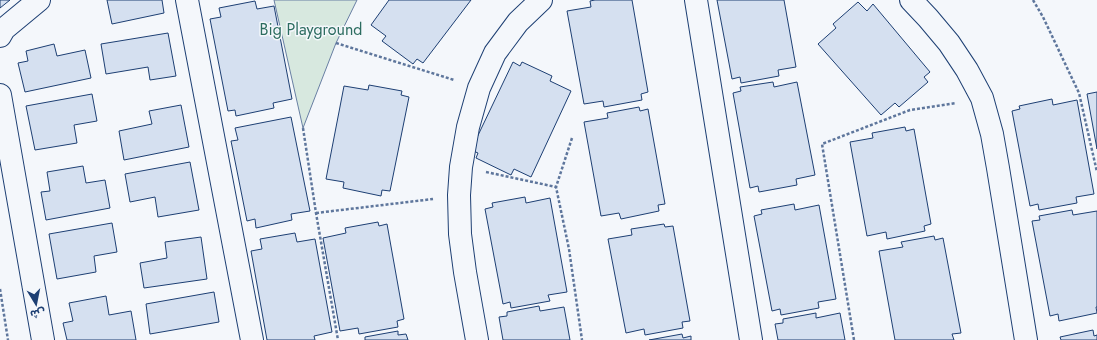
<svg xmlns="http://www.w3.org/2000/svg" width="1097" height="340" font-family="Jost,'Noto Sans Arabic',sans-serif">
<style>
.green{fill:#d7e8df;stroke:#687fa3}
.building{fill:#d5e0f0;stroke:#1d3f73}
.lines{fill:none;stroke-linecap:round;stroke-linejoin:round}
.minor-casing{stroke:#1d3f73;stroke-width:24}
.path{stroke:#5e769c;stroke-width:2.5;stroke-dasharray:3 2;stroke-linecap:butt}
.minor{stroke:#f4f7fb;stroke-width:22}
.labels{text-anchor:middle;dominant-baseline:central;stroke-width:3;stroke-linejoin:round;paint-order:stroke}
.park-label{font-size:16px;fill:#2c6c60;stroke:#f4f7fb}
</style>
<rect width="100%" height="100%" fill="#f4f7fb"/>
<!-- green -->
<path class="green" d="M 274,0 L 357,0 L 336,43 L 303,128 Z"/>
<!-- building -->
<g class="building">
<path d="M 0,0 L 10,0 L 0,8 Z"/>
<path d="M 107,0 L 162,0 L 164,13 L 112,24 Z"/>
<path d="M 389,0 L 471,0 L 423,63 L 417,59 L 413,64 L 382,41 L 386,36 L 371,25 Z"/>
<path d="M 595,0 L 632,0 L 648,92 L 641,94 L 642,100 L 604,107 L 603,101 L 584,104 L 567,11 L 591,7 L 590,1 Z"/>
<path d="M 717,0 L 784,0 L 796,67 L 778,70 L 779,76 L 741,83 L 740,77 L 732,79 Z"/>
<path d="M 255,1 L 257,9 L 274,6 L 292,99 L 273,103 L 274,108 L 236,116 L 235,110 L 228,111 L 210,19 L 221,17 L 219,8 Z"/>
<path d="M 858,2 L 867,11 L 873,4 L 930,72 L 924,77 L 928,82 L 899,107 L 895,103 L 881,115 L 818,44 L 836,28 L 833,24 Z"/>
<path d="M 168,33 L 176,76 L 150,80 L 148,67 L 106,74 L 101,44 Z"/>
<path d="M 54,44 L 57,56 L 85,50 L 91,78 L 25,92 L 18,63 L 28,61 L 26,51 Z"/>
<path d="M 513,62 L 520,66 L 522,62 L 552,76 L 550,81 L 571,91 L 531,177 L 514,169 L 511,175 L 476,158 L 478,153 L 471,150 Z"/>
<path d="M 773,82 L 774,87 L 797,82 L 815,175 L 796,179 L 797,185 L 759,192 L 758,186 L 750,188 L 733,93 L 741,91 L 740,87 Z"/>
<path d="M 369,85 L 402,91 L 401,95 L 409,97 L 390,191 L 382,190 L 381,196 L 343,188 L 344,182 L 326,179 L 344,86 L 368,90 Z"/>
<path d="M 1097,92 L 1097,149 L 1087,94 Z"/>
<path d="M 92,94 L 97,121 L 74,125 L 77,143 L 35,150 L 26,106 Z"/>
<path d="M 1052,99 L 1053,105 L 1077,100 L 1094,194 L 1076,197 L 1077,203 L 1039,210 L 1038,204 L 1030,206 L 1012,111 L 1020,109 L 1019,106 Z"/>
<path d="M 181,105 L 189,147 L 124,160 L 119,131 L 152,124 L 149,111 Z"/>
<path d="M 639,107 L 640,111 L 648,109 L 665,204 L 658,205 L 659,211 L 621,219 L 619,213 L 601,216 L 584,122 L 608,118 L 607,113 Z"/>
<path d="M 291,117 L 310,211 L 291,214 L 292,220 L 256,228 L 255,219 L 247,221 L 231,141 L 238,140 L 235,128 Z"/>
<path d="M 905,127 L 906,131 L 914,129 L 931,224 L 924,226 L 925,231 L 887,239 L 886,232 L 867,236 L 850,142 L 873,138 L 872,133 Z"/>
<path d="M 190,162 L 199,210 L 158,217 L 155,197 L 130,202 L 125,174 Z"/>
<path d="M 83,166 L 86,183 L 105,180 L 110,208 L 46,220 L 41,192 L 50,191 L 47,172 Z"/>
<path d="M 525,197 L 526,203 L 550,198 L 567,292 L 548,295 L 550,301 L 511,308 L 510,302 L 503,304 L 485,209 L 493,207 L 492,203 Z"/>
<path d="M 794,204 L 795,210 L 819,205 L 836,299 L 818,302 L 819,308 L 781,315 L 780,309 L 772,311 L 754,216 L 762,214 L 761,210 Z"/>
<path d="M 1072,210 L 1073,215 L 1097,211 L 1097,307 L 1096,307 L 1097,313 L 1059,321 L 1058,314 L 1050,316 L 1032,221 L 1040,220 L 1039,216 Z"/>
<path d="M 378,222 L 379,226 L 387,224 L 404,319 L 397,321 L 398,327 L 359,334 L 358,328 L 340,331 L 323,238 L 346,233 L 345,228 Z"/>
<path d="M 112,223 L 117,252 L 94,256 L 96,272 L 57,279 L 49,234 Z"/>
<path d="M 664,224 L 665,227 L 673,226 L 690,321 L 682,322 L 683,328 L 645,335 L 644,329 L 626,333 L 608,239 L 632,235 L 631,229 Z"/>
<path d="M 295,233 L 297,242 L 315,239 L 332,332 L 314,336 L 315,340 L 267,340 L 251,251 L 262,249 L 260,239 Z"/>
<path d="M 934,236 L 935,240 L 943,238 L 961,333 L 952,334 L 954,340 L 895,340 L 879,251 L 903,247 L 901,242 Z"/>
<path d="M 201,237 L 207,279 L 144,288 L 140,263 L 167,258 L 165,242 Z"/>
<path d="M 214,292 L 219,322 L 150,334 L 146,304 Z"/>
<path d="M 106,296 L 109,315 L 131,311 L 136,340 L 67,340 L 63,323 L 73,321 L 69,303 Z"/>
<path d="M 539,306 L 540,311 L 564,307 L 570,340 L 503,340 L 499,317 L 507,316 L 507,312 Z"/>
<path d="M 816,313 L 816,318 L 840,313 L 845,340 L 778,340 L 775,324 L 783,323 L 783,319 Z"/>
<path d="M 1093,330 L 1094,336 L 1097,335 L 1097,340 L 1061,340 L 1060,337 Z"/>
<path d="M 398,331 L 398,335 L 406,334 L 408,340 L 365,340 L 365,337 Z"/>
<path d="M 682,334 L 683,338 L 691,336 L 691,340 L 649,340 Z"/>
</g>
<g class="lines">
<!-- minor casing -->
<g class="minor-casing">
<g id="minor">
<path d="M 187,0 L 252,340"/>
<path d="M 696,0 L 751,340"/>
<path d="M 911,0 L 928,18 L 949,43 L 967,70 L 982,98 L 992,134 L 998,168 L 1026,340"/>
<path d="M 0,36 L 4,29 L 39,0"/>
<path d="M 0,95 L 43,340"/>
<path d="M 477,340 L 465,272 L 460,234 L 459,195 L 461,167 L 468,127 L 479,88 L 495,53 L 518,22 L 541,0"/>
</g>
</g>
<!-- path -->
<g class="path">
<path d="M 1033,0 L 1043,17 L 1079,93 L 1097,172"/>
<path d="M 336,43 L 454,80"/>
<path d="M 303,128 L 316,213 L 338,340"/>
<path d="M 572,138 L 556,187 L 569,249 L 582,340"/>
<path d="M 486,172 L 556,187"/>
<path d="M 316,213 L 433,199"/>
<path d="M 0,289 L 8,340"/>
<path d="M 854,340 L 822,144 L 910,110 L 956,103"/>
</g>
<!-- minor -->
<use href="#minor" class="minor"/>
</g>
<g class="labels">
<!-- park labels -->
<g class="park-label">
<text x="311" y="29">Big Playground</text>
</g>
</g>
<!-- north arrow -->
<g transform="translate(36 304) rotate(170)" stroke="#f4f7fb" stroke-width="3" paint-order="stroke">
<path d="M0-3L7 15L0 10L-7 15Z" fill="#1d3f73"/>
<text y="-6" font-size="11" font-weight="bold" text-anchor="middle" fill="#1d3f73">ش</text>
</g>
</svg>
